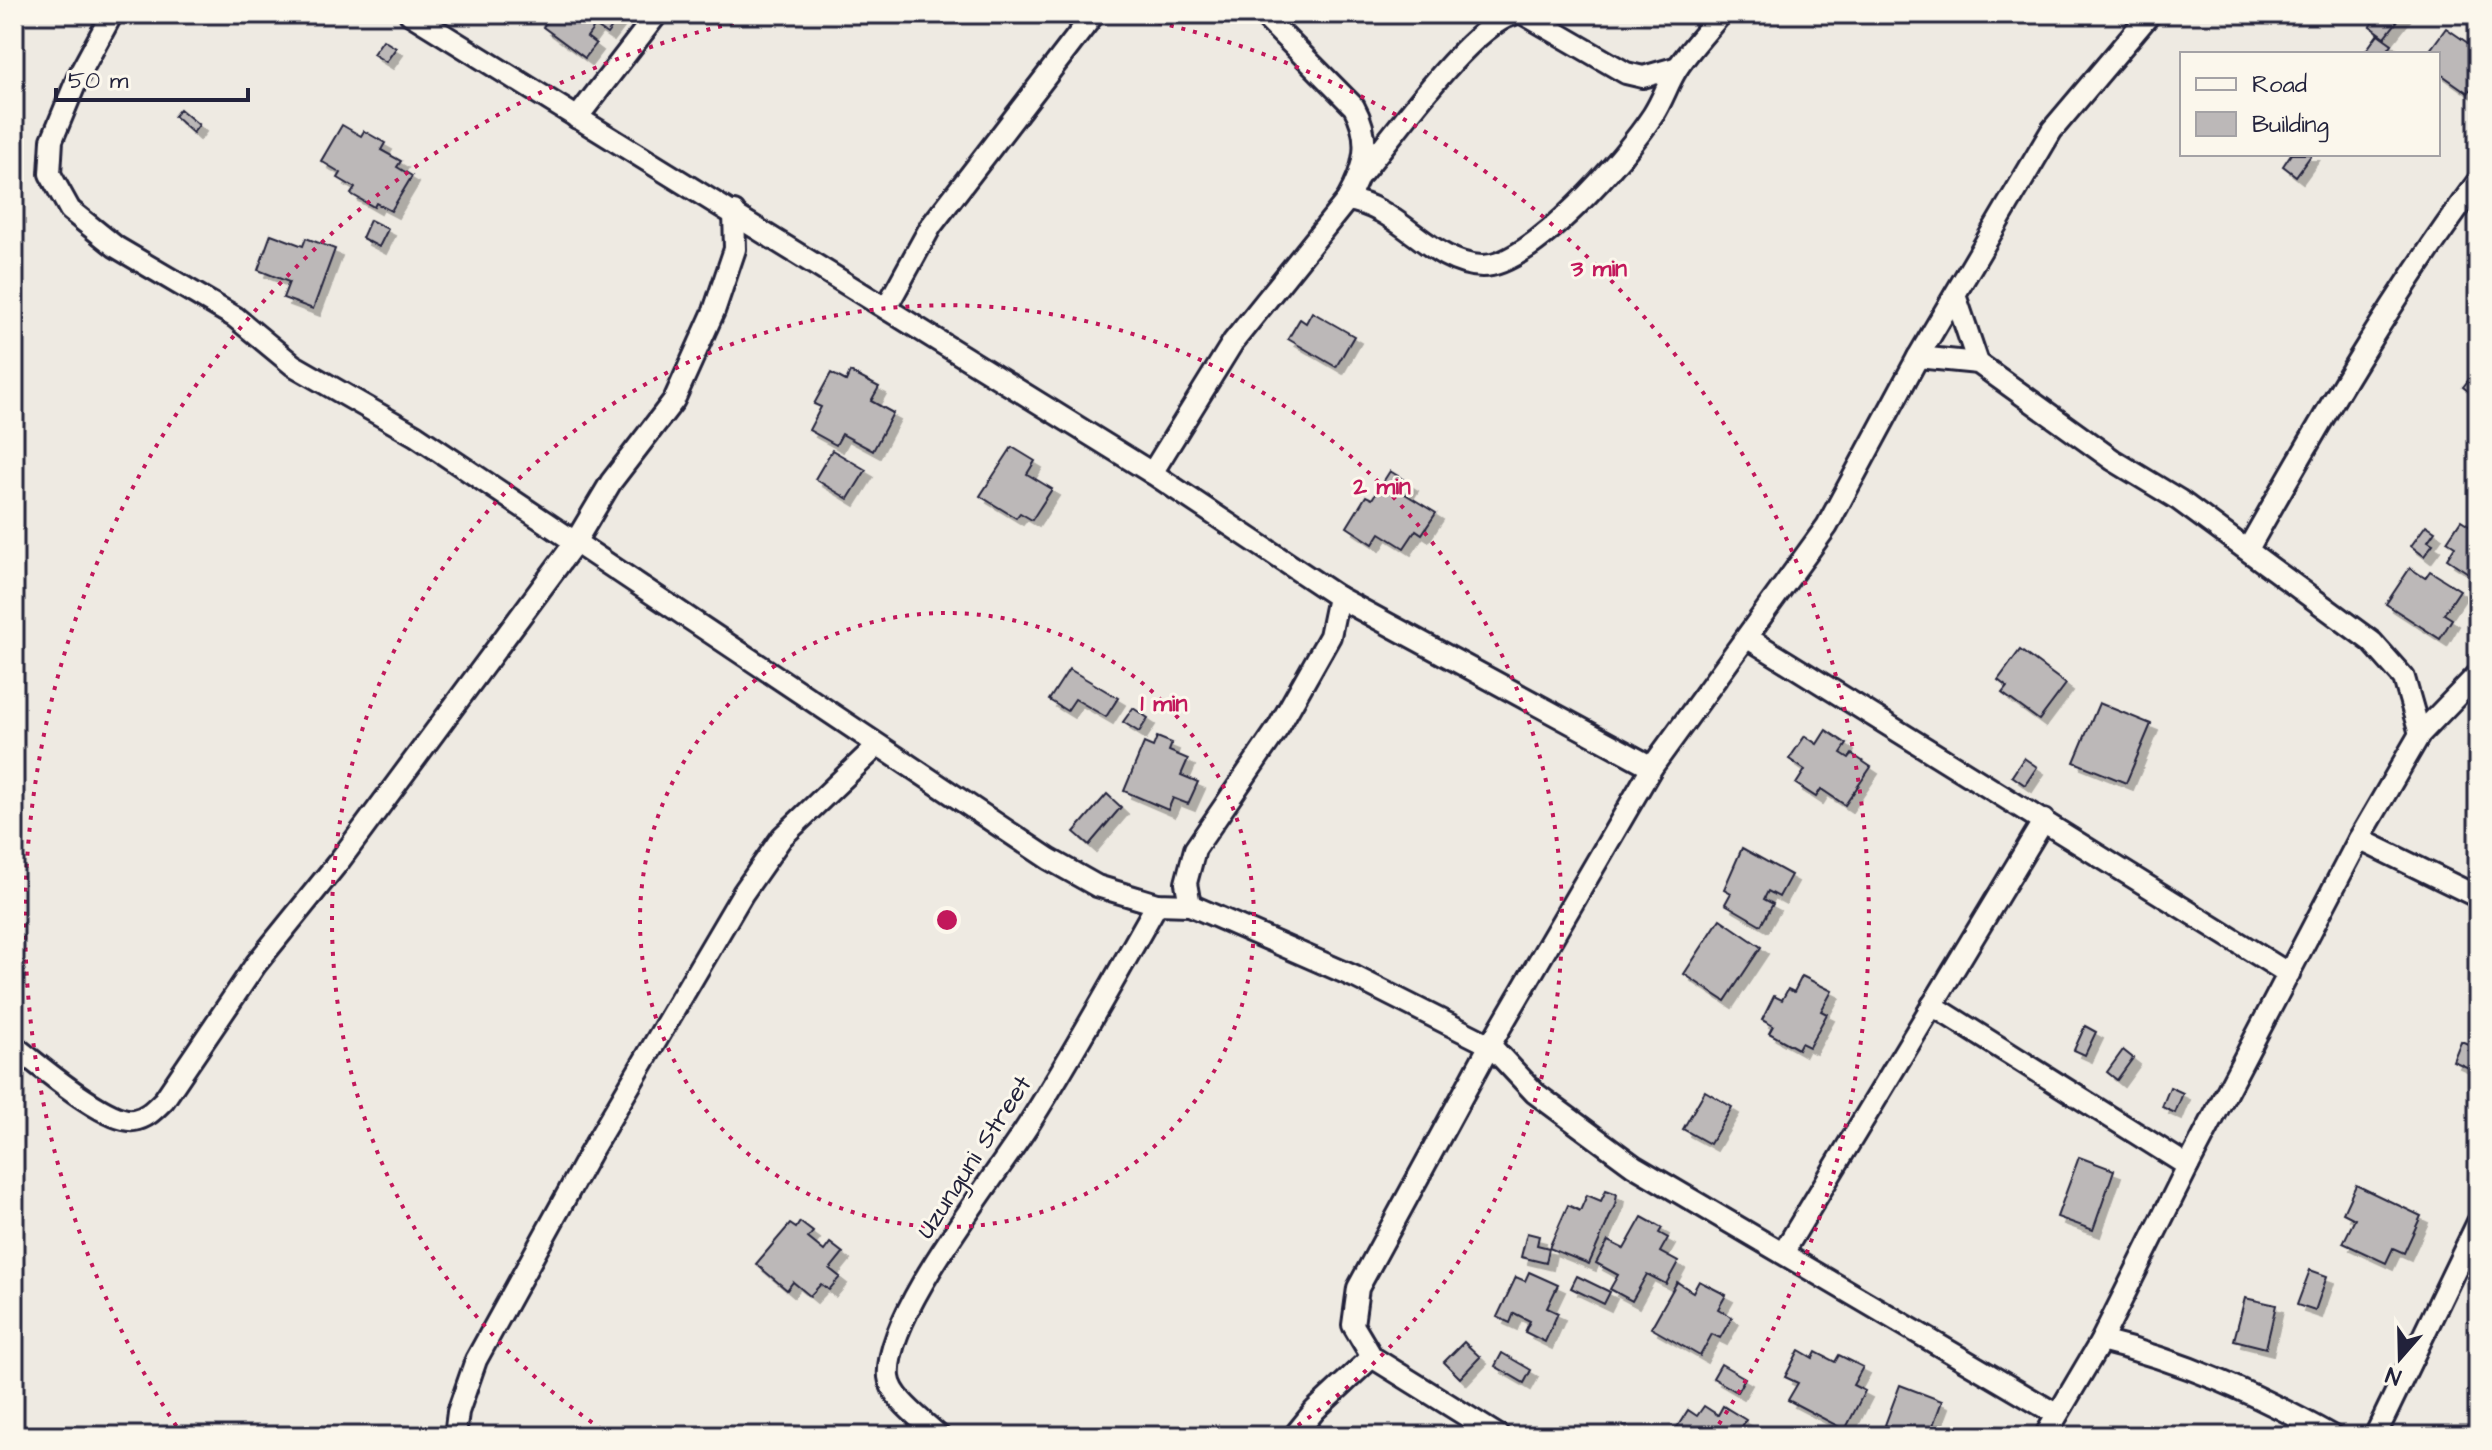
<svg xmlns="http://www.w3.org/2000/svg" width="2492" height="1450" font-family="'Architects Daughter',sans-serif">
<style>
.building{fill:#bcb8b8;stroke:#22223b;stroke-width:2;filter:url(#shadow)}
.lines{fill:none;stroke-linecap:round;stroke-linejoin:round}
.minor-casing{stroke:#22223b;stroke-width:26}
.minor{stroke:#fbf7ec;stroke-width:20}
.ring{fill:none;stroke:#c2185b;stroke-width:4;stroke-dasharray:4 8}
.labels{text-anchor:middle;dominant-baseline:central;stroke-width:6;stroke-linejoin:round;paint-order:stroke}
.street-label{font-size:26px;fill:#22223b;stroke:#fbf7ec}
.centre{fill:#c2185b;stroke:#fbf7ec;stroke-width:4}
.ring-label{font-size:24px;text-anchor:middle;font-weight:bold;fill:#c2185b;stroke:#fbf7ec;stroke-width:6;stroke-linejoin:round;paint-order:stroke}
</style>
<defs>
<filter id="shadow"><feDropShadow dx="7" dy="7" stdDeviation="0" flood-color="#0004"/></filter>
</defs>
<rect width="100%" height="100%" fill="#eeeae2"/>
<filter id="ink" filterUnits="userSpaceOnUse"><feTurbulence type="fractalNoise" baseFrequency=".0125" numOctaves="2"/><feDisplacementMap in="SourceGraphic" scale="16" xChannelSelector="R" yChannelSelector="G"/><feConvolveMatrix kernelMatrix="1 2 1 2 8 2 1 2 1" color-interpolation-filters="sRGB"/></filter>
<g filter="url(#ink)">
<!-- building -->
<g class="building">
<path d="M 553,14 L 622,14 L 607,34 L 595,26 L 587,37 L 596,44 L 585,58 L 543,27 Z"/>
<path d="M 2379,14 L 2403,14 L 2385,37 L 2370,26 Z"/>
<path d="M 2446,28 L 2478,50 L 2478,78 L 2468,93 L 2438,72 L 2438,54 L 2427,54 Z"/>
<path d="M 2378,34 L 2392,44 L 2385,54 L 2368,54 L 2365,52 Z"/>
<path d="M 383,40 L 396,48 L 386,62 L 373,54 Z"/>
<path d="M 180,109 L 199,125 L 193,133 L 174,116 Z"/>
<path d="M 342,125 L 361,136 L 364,131 L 385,143 L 381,150 L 401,161 L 397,167 L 412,176 L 391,211 L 376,203 L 374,207 L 351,194 L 355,188 L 338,178 L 341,173 L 321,161 Z"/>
<path d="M 2291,154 L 2312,154 L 2296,176 L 2283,166 Z"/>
<path d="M 370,220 L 388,229 L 379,247 L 362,238 Z"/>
<path d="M 271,234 L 303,246 L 306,238 L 335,249 L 313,309 L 283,298 L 289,282 L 258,270 Z"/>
<path d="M 1312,312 L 1354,336 L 1336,367 L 1288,339 L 1300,319 L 1306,323 Z"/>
<path d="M 2478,368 L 2478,399 L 2463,387 Z"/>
<path d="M 850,372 L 879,387 L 871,401 L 893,413 L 873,451 L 842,434 L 836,445 L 809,430 L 821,407 L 814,404 L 831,373 L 846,381 Z"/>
<path d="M 1012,447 L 1035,461 L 1027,474 L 1052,489 L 1032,520 L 1020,513 L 1016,518 L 980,496 Z"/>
<path d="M 832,450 L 866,470 L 848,499 L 815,479 Z"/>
<path d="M 1390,471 L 1411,484 L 1405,494 L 1436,513 L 1422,534 L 1416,530 L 1404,548 L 1380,533 L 1373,544 L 1347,527 L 1366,496 L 1372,499 Z"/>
<path d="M 2461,520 L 2478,531 L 2476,578 L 2447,559 L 2455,546 L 2447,541 Z"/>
<path d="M 2426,525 L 2435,531 L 2428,541 L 2433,544 L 2424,556 L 2411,546 Z"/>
<path d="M 2410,568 L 2425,578 L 2430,571 L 2460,590 L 2444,614 L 2452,619 L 2440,639 L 2386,604 Z"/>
<path d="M 2020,650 L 2066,684 L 2039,720 L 2002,693 L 2007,687 L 1998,680 Z"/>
<path d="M 1069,669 L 1118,698 L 1106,717 L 1075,699 L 1067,711 L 1049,700 Z"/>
<path d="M 2099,703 L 2151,724 L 2126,783 L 2074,762 Z"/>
<path d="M 1133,708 L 1148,718 L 1139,732 L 1123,722 Z"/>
<path d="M 1826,730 L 1847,744 L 1841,753 L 1849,758 L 1852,754 L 1871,767 L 1845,805 L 1821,789 L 1816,797 L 1796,784 L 1805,770 L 1789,759 L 1805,736 L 1817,744 Z"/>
<path d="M 1157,737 L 1172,743 L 1169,751 L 1188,759 L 1181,775 L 1198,782 L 1188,804 L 1173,798 L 1168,810 L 1124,791 L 1144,743 L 1153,747 Z"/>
<path d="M 2024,758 L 2037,767 L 2025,785 L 2012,776 Z"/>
<path d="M 1107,794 L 1121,807 L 1089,845 L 1074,832 Z"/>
<path d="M 1742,848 L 1791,875 L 1779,897 L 1768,891 L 1764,899 L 1773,904 L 1761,925 L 1725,904 L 1731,893 L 1724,889 Z"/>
<path d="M 1720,919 L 1761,947 L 1725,1001 L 1684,974 Z"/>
<path d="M 1802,976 L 1832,991 L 1821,1011 L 1827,1014 L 1809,1047 L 1801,1043 L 1798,1049 L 1769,1033 L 1773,1026 L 1762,1020 L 1774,996 L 1782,1000 L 1788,989 L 1794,992 Z"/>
<path d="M 2085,1026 L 2096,1032 L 2085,1055 L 2074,1050 Z"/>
<path d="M 2461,1041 L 2478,1048 L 2478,1072 L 2453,1061 Z"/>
<path d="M 2123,1050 L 2133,1058 L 2117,1080 L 2107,1072 Z"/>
<path d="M 2170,1087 L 2183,1093 L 2175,1113 L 2162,1107 Z"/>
<path d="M 1705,1091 L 1732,1107 L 1710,1144 L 1683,1129 Z"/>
<path d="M 2079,1157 L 2114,1170 L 2093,1230 L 2057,1217 Z"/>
<path d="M 2356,1185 L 2421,1216 L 2404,1253 L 2393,1248 L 2386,1263 L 2343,1243 L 2355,1219 L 2343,1213 Z"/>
<path d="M 1606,1190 L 1617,1194 L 1615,1205 L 1589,1264 L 1549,1248 L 1568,1205 L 1580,1211 L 1587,1195 L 1601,1201 Z"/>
<path d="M 1642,1217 L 1662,1228 L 1659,1233 L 1668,1238 L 1660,1252 L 1678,1262 L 1666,1284 L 1647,1274 L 1632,1301 L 1610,1289 L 1618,1275 L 1596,1263 L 1608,1241 L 1624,1249 Z"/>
<path d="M 800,1222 L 813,1232 L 808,1238 L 824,1251 L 830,1243 L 843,1253 L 830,1269 L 840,1277 L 829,1290 L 821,1284 L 810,1296 L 793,1282 L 787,1290 L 756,1264 L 790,1224 L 796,1228 Z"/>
<path d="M 1527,1233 L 1539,1236 L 1537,1245 L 1549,1248 L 1546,1263 L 1521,1257 Z"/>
<path d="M 2310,1270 L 2327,1276 L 2315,1311 L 2297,1305 Z"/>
<path d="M 1529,1272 L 1558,1285 L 1547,1308 L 1558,1313 L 1545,1342 L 1525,1332 L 1530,1321 L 1514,1313 L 1510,1323 L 1497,1317 L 1516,1277 L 1525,1281 Z"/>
<path d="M 1577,1276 L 1610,1292 L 1604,1304 L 1571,1288 Z"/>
<path d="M 1699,1281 L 1726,1295 L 1718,1309 L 1732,1317 L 1720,1338 L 1712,1334 L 1700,1356 L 1651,1328 L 1677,1282 L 1693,1292 Z"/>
<path d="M 2245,1298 L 2276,1305 L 2266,1348 L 2234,1340 Z"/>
<path d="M 1464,1342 L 1480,1357 L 1460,1378 L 1444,1362 Z"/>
<path d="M 1799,1350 L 1813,1358 L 1816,1352 L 1835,1362 L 1839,1355 L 1863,1367 L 1853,1385 L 1865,1391 L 1845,1430 L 1788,1400 L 1798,1383 L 1785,1377 Z"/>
<path d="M 1502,1353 L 1531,1370 L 1524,1383 L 1495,1366 Z"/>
<path d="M 1721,1364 L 1745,1378 L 1737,1392 L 1713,1378 Z"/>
<path d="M 1900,1385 L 1942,1401 L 1929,1436 L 1915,1436 L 1885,1425 Z"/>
<path d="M 1704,1406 L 1718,1415 L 1723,1406 L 1746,1420 L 1736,1436 L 1680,1436 L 1674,1432 L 1688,1410 L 1697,1416 Z"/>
</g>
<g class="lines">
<!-- minor casing -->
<g class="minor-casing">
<g id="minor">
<path d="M 112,14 L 78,77 L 52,140 L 50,174 L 70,210 L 116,247 L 235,317 L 293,365 L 415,435 L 1049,859 L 1097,886 L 1157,904 L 1190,905 L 1355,977 L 1490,1045 L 1535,1093 L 1634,1166 L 2056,1414"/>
<path d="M 410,14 L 1152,473 L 1338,597 L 1652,767"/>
<path d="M 1524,14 L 1626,73 L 1643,77 L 1678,67"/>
<path d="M 577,118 L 657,14"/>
<path d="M 1362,173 C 1395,134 1468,28 1514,14"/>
<path d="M 1347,200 C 1399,206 1430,264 1482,266 C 1531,267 1627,155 1653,115 C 1663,100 1668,82 1678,67 C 1691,48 1707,31 1721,14"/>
<path d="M 1955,295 L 1978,363"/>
<path d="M 886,308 L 931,226 L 1094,14"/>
<path d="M 1918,357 L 1978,363 L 2113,460 L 2179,500 L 2372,642 L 2404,678 L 2420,734"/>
<path d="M 1152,473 L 1233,342 L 1347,200 C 1365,168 1372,140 1354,107 L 1262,14"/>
<path d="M 2248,549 C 2319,423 2391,298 2478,181"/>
<path d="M 1748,638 L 2289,974"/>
<path d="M 2359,839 L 2478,897"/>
<path d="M 1190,905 L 1186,883 L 1195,849 L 1278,728 L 1330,636 L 1338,597"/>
<path d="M 1932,1005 L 2188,1166"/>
<path d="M 14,1046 C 37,1063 106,1124 134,1120 C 147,1118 155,1109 164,1100 L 256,964 L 340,860 L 574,544 L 611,482 L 674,400 L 714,311 L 735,249 L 734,212"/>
<path d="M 1783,1253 L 2044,820"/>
<path d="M 2101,1341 C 2184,1361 2258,1395 2332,1436"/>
<path d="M 455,1436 L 458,1412 L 476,1360 L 590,1153 L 743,893 L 782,837 L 877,746"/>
<path d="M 939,1436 C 924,1421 891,1399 889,1377 C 883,1315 999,1174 1032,1119 C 1076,1049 1116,976 1157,904"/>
<path d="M 1294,1436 L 1315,1410 L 1372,1357"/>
<path d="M 1499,1436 L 1372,1357 L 1353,1325 L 1358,1288 L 1490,1045 L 1652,767 L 1827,526 L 1918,357 L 2052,130 L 2150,14"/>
<path d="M 2045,1436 L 2101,1341 L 2188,1166 L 2359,839 L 2420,734 L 2478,674"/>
<path d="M 2375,1436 L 2478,1222"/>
</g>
</g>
<!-- minor -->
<use href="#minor" class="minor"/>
</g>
</g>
<!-- distance rings -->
<g class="ring">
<circle cx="947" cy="920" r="307"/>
<path d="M612 1436A615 615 0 1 1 1282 1436"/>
<path d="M183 1436A922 922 0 0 1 771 15M1123 15A922 922 0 0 1 1711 1436"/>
</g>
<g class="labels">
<!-- street labels -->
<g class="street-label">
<text transform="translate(974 1157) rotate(-57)">Uzunguni Street</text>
</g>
</g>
<circle cx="947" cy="920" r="12" class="centre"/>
<g class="ring-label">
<text x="1599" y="276">3 min</text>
<text x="1382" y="494">2 min</text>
<text x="1164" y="711">1 min</text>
</g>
<!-- margin -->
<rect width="2492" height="1450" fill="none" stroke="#fbf7ec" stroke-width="48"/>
<rect x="24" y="24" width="2444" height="1402" fill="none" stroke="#22223b" stroke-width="3" filter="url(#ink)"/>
<!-- legend -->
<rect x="2180" y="52" width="260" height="104" fill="#fbf7ec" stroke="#a4a2a5" stroke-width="2"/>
<rect x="2196" y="78" width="40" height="12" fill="#fbf7ec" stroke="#a4a2a5" stroke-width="2"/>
<text x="2252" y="92" font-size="24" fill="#22223b">Road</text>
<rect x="2196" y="112" width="40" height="24" fill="#bcb8b8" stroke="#a4a2a5" stroke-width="2"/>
<text x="2252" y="132" font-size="24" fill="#22223b">Building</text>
<!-- north arrow -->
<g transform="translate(2400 1358) rotate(200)" stroke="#fbf7ec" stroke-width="6" paint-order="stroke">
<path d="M0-6L14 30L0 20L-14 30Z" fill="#22223b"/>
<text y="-12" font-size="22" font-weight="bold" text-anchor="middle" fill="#22223b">N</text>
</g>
<!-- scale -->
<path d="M56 88v12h192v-12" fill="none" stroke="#22223b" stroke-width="4"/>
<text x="68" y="88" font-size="24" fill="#22223b" stroke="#fbf7ec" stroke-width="6" paint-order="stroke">50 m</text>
</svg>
